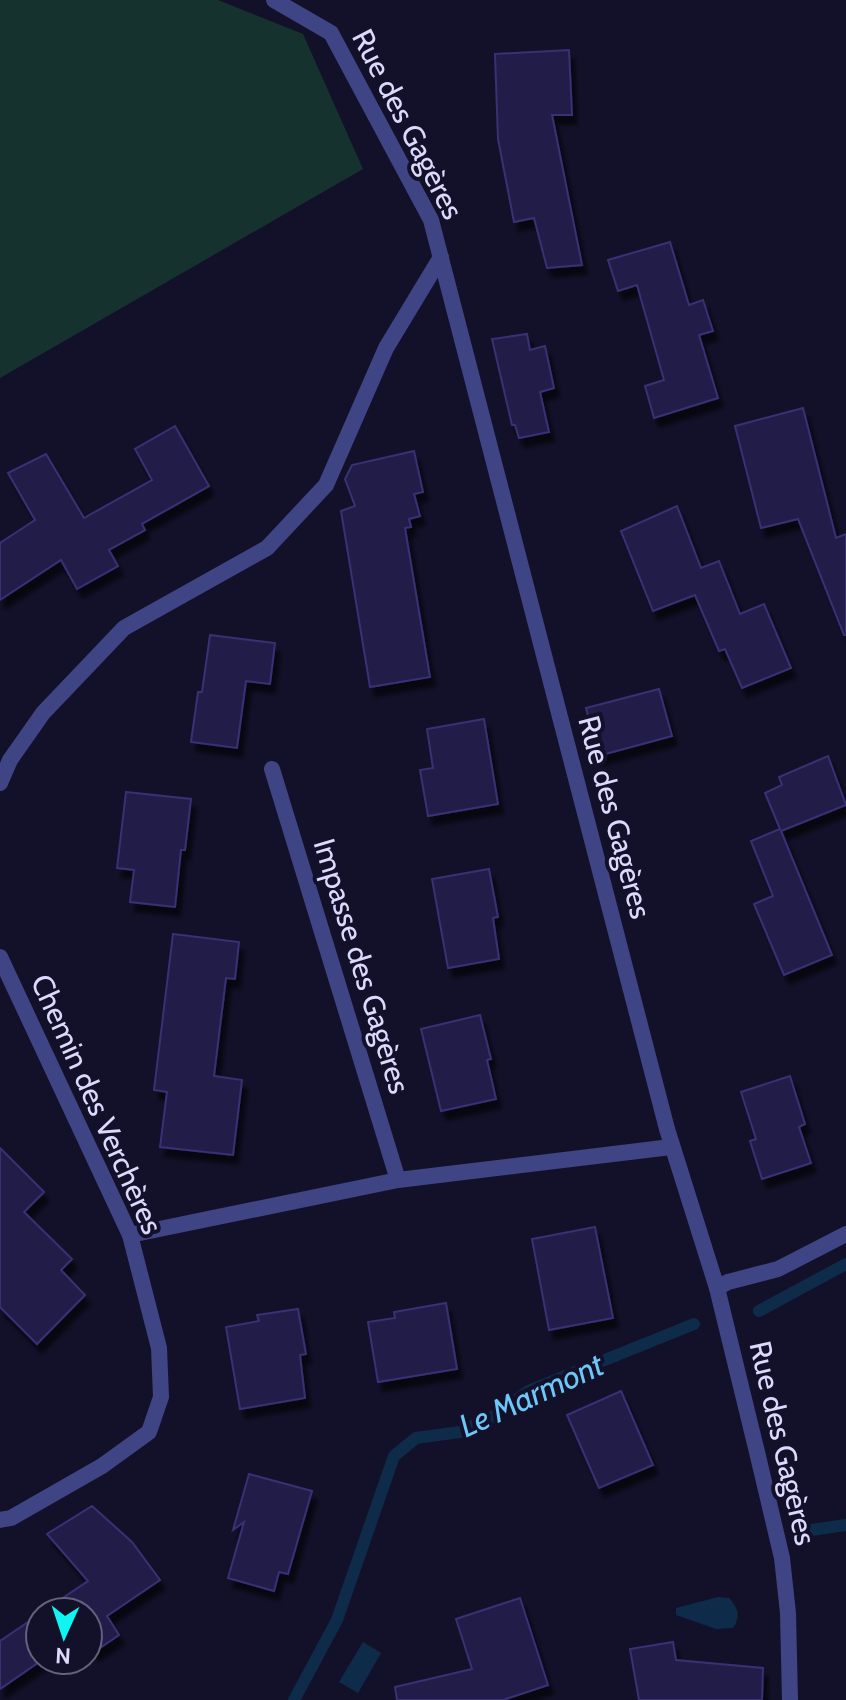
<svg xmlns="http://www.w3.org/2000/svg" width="846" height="1700" font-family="Cabin,sans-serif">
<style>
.green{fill:#15322e}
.water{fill:#0f2b4a}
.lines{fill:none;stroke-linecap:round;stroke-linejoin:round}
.stream{stroke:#0f2b4a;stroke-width:12}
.building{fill:#221e49;stroke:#373174;stroke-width:2;filter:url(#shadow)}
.minor{stroke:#3f4485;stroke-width:16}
.labels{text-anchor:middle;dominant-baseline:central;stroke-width:8;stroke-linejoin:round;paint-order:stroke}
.street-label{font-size:30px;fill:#dbdafd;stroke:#131129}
.water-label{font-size:32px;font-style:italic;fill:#6dc8f9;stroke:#131129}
</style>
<defs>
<filter id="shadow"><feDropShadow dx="5" dy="9" stdDeviation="2" flood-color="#0009"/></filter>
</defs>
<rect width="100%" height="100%" fill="#131129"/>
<!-- green -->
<path class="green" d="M 0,0 L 218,0 L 303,34 L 363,169 L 0,378 Z"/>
<!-- water -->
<g class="water">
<path d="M 718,1597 L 729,1598 C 738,1608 741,1616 733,1628 L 716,1629 L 676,1615 L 676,1608 Z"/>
<path d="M 363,1642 L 381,1653 L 358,1693 L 339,1682 Z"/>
</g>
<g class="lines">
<!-- stream -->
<g class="stream">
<path d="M 759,1311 L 846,1264"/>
<path d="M 798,1532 L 846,1525"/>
<path d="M 294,1700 L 337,1620 L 394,1456 L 416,1438 L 460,1432 L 494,1416 L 528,1391 L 694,1324"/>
</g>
</g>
<!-- building -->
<g class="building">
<path d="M 569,50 L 572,115 L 552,115 L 582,265 L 547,268 L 534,218 L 514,222 L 498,139 L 495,54 Z"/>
<path d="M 670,242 L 689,305 L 703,300 L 713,331 L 699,335 L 718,398 L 654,418 L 645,386 L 664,380 L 637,285 L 618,291 L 608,260 Z"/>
<path d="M 527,334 L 530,350 L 545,346 L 554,388 L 540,392 L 549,432 L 519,438 L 515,425 L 512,425 L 492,339 Z"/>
<path d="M 803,408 L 836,538 L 846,534 L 846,635 L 844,635 L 798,519 L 761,528 L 735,426 Z"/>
<path d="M 175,426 L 209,486 L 142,524 L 145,530 L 109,550 L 118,566 L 77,589 L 61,560 L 0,600 L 0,543 L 35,520 L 8,473 L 46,454 L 84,518 L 152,480 L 135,449 Z"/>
<path d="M 414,451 L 423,492 L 414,494 L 420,516 L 409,519 L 411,527 L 405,528 L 430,677 L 370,687 L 341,511 L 355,506 L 345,479 L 352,465 Z"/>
<path d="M 677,506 L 701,568 L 719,561 L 740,614 L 764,604 L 791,668 L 742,688 L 725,649 L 719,651 L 695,595 L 653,611 L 621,531 Z"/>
<path d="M 210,635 L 275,643 L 270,684 L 246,681 L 237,748 L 191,742 L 198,692 L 202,692 Z"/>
<path d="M 659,689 L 672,736 L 598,756 L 586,708 Z"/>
<path d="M 484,719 L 498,804 L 428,816 L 420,770 L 433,768 L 427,729 Z"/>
<path d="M 828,756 L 846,805 L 781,831 L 832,955 L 784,975 L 754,904 L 773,896 L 751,841 L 780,829 L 765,793 L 782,785 L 779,777 Z"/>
<path d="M 126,792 L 191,799 L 185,850 L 181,850 L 175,907 L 130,902 L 134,870 L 117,868 Z"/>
<path d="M 489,869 L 498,917 L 493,918 L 499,959 L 448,968 L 432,879 Z"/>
<path d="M 173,934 L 239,942 L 235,979 L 226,978 L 214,1076 L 242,1080 L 233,1155 L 160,1147 L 167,1092 L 154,1090 Z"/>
<path d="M 480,1015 L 491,1059 L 487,1060 L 496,1099 L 441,1111 L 421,1029 Z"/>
<path d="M 790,1076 L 805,1124 L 799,1127 L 811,1163 L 762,1179 L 750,1141 L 756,1139 L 741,1092 Z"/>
<path d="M 0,1148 L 44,1192 L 24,1212 L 72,1259 L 61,1270 L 85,1295 L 37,1344 L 0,1307 Z"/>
<path d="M 595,1227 L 613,1318 L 549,1330 L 532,1239 Z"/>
<path d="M 446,1303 L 457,1369 L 378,1382 L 368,1322 L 395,1318 L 394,1312 Z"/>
<path d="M 298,1309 L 306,1354 L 300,1355 L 305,1398 L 240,1409 L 226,1327 L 259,1321 L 257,1315 Z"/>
<path d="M 621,1391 L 653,1465 L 599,1488 L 567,1415 Z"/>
<path d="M 249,1474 L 312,1491 L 288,1574 L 279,1572 L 274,1591 L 228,1578 L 244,1522 L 233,1530 Z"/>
<path d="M 92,1506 L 132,1542 L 160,1580 L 107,1616 L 119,1635 L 94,1652 L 88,1643 L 88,1612 L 42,1612 L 88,1581 L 47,1534 Z"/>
<path d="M 520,1598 L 548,1685 L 503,1700 L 397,1700 L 395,1687 L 472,1669 L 456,1619 Z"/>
<path d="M 40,1614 L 40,1660 L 42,1660 L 0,1689 L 0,1641 Z"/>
<path d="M 673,1642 L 676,1660 L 763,1668 L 762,1700 L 639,1700 L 630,1649 Z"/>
</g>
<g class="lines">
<!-- minor -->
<g class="minor">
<path d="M 274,0 L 331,33 L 431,220 L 667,1129 L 717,1288 L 757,1452 L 782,1558 L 788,1613 L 790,1700"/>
<path d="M 272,769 L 398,1180"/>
<path d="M 0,783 L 10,760 L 43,713 L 124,628 L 267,548 L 326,485 L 386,348 L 441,257"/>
<path d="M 0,957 L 130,1235 L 159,1348 L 161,1397 L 149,1432 L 102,1466 L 11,1518 L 0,1520"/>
<path d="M 130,1235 L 398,1180 L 671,1147"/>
<path d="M 717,1288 L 728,1282 L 778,1269 L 846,1234"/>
</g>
</g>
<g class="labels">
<!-- street labels -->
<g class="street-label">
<text transform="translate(408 124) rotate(63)">Rue des Gagères</text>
<text transform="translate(615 817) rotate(75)">Rue des Gagères</text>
<text transform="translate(362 966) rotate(73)">Impasse des Gagères</text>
<text transform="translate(97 1104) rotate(66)">Chemin des Verchères</text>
<text transform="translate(783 1443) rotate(77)">Rue des Gagères</text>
</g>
<!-- water labels -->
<g class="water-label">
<text transform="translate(531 1395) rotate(-25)">Le Marmont</text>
</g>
</g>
<!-- north arrow -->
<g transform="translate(64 1636) rotate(183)"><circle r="38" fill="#131129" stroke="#63617e" stroke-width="2"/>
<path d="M0-6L14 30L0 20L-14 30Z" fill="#0ff5f2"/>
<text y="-12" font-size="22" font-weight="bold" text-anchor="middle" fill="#dbdafd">N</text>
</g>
</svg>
